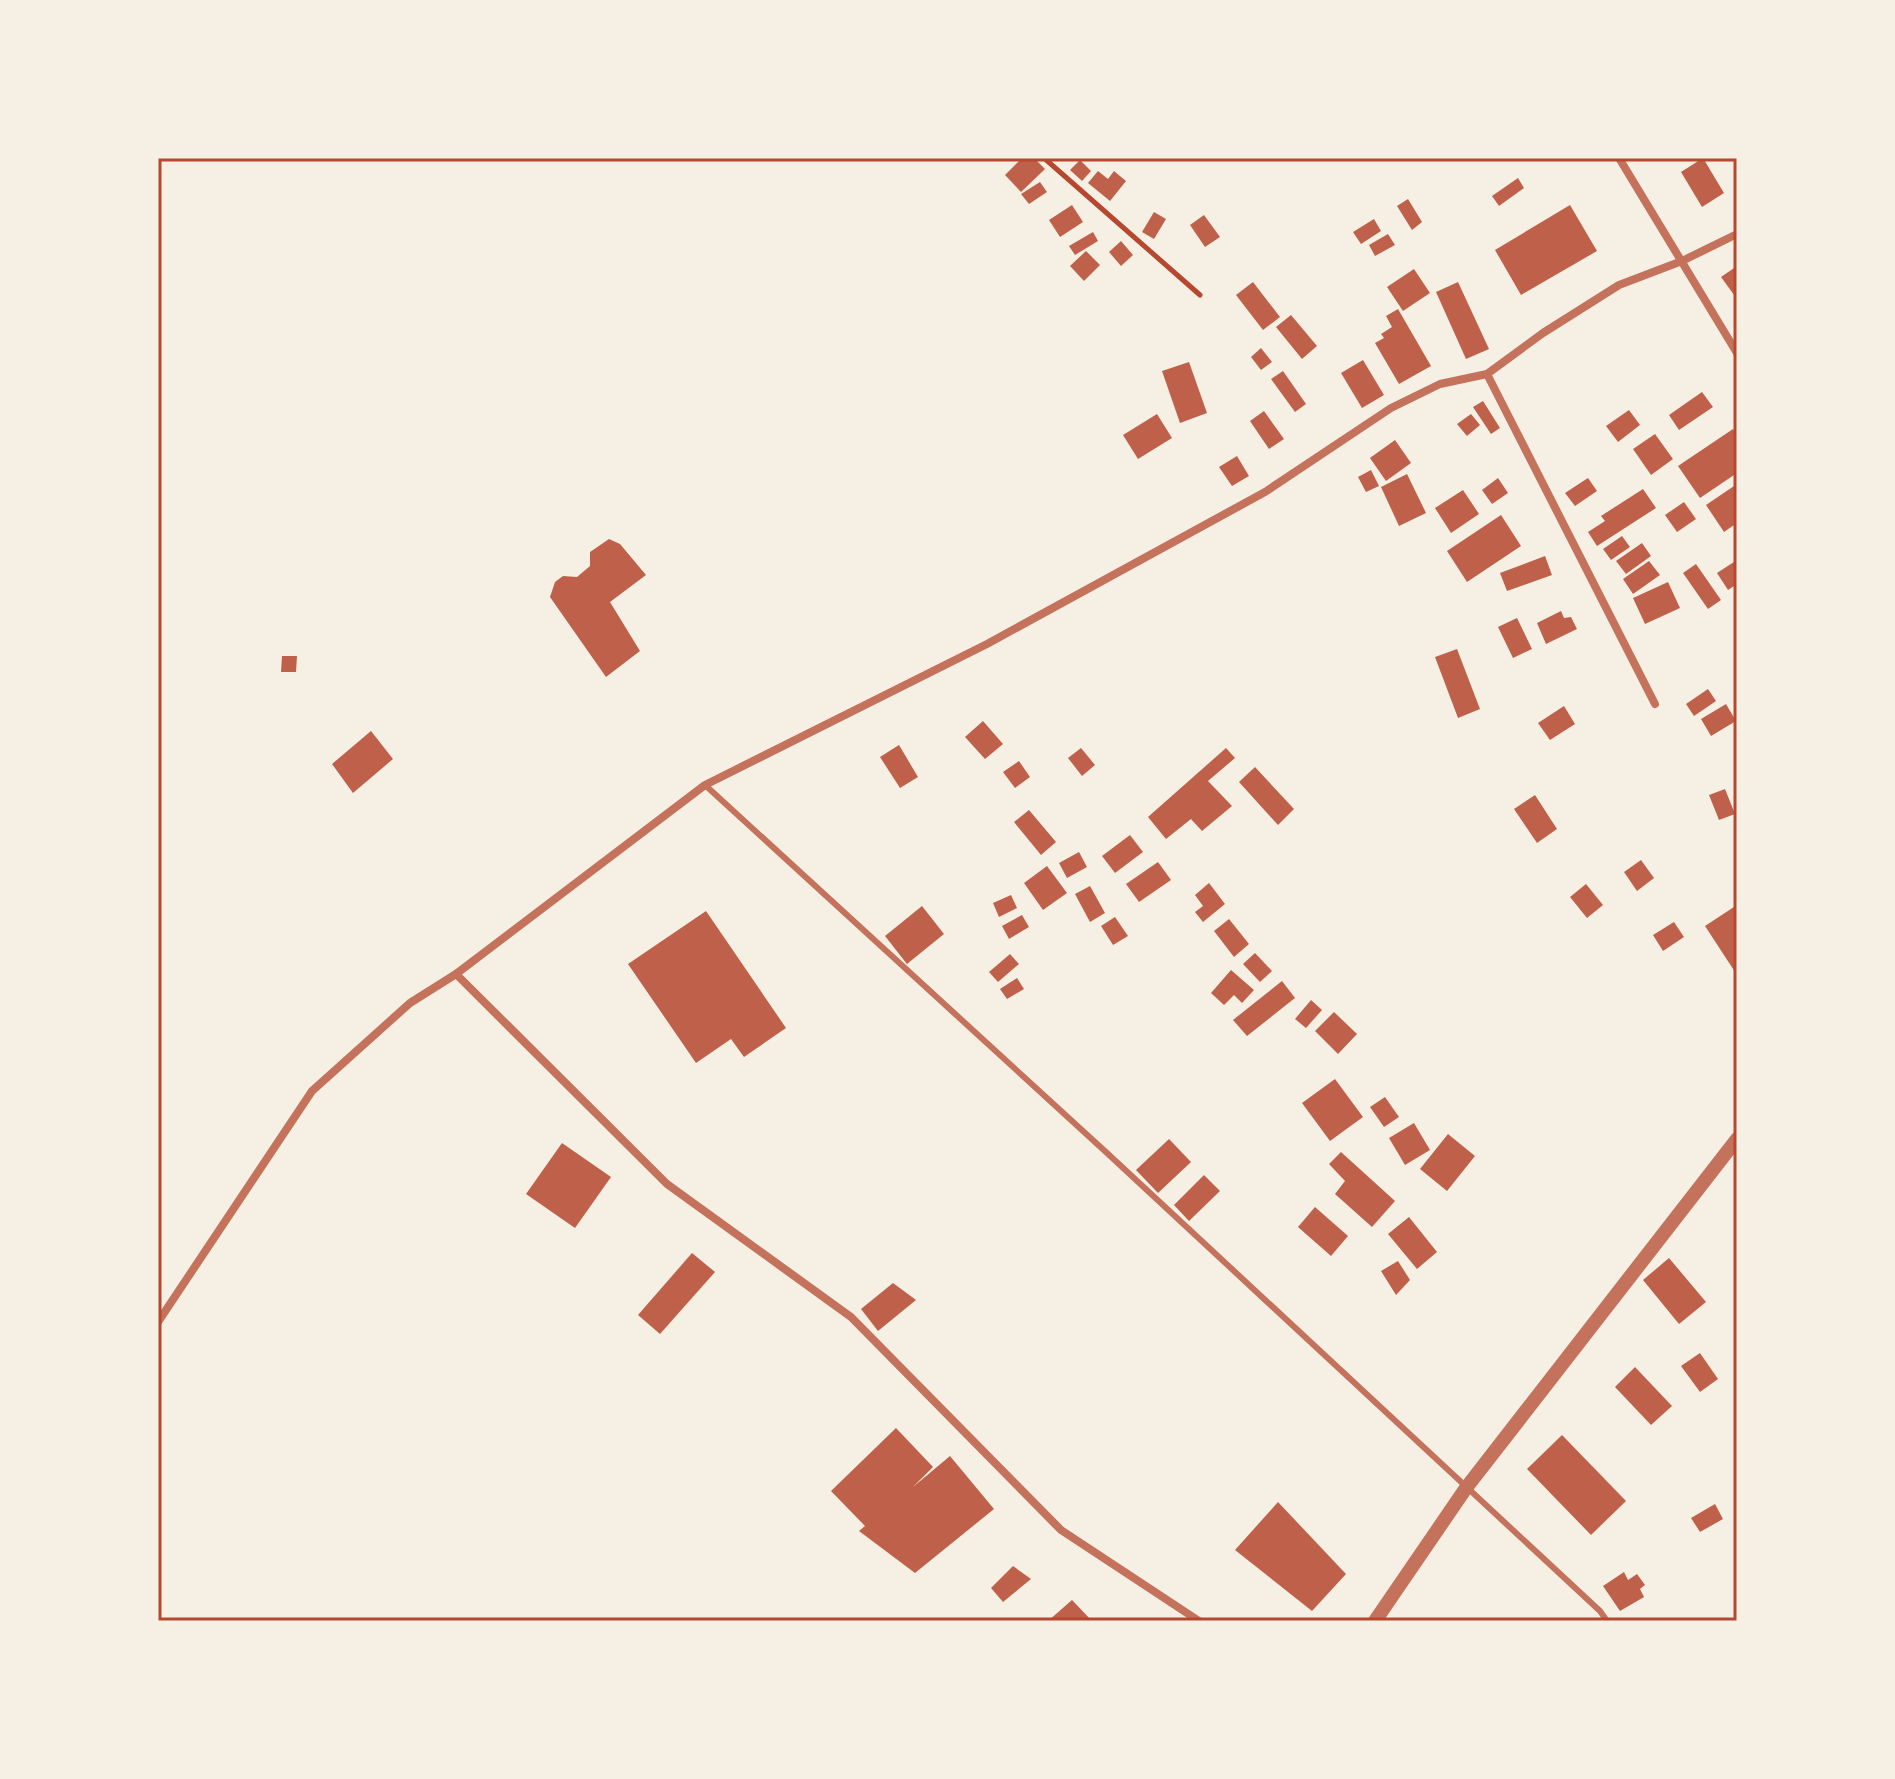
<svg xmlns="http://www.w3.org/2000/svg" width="1895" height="1779" font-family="Helvetica,sans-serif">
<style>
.building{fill:#bf614a}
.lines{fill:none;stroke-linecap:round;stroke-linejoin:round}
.path{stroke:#b5482f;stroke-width:5}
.service{stroke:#c5725c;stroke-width:6}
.minor{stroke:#c5725c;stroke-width:8}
.tertiary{stroke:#c5725c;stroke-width:14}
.neatline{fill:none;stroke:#b5482f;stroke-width:3}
</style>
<rect width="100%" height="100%" fill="#f6efe4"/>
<!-- building -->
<g class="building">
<path d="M 1022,158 L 1034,158 L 1045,169 L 1021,192 L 1005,175 Z"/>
<path d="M 1703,158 L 1724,193 L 1702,207 L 1681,172 Z"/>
<path d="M 1080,160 L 1091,171 L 1082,181 L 1070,170 Z"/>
<path d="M 1098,171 L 1108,179 L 1114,171 L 1126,181 L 1110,201 L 1088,183 Z"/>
<path d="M 1518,178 L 1524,188 L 1499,206 L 1492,196 Z"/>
<path d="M 1040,182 L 1047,192 L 1029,204 L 1021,194 Z"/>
<path d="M 1408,199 L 1422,222 L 1412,230 L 1397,206 Z"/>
<path d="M 1072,205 L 1083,222 L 1060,237 L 1049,220 Z"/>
<path d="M 1570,205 L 1597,251 L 1521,295 L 1495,250 Z"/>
<path d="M 1154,212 L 1166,219 L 1154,239 L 1142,232 Z"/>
<path d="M 1204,215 L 1220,237 L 1205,247 L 1190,225 Z"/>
<path d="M 1374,219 L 1381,231 L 1361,244 L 1353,232 Z"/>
<path d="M 1093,232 L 1098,241 L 1075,255 L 1069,246 Z"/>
<path d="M 1388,234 L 1395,245 L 1375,256 L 1369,245 Z"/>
<path d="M 1121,241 L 1133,255 L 1121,266 L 1109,252 Z"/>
<path d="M 1086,251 L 1100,265 L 1084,281 L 1070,266 Z"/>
<path d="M 1737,266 L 1737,299 L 1721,277 Z"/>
<path d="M 1414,269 L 1430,293 L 1403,311 L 1387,287 Z"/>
<path d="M 1253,282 L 1280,317 L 1263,330 L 1236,295 Z"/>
<path d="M 1458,282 L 1489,349 L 1466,359 L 1436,292 Z"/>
<path d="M 1398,309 L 1431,366 L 1399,384 L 1375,343 L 1384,338 L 1381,334 L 1392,327 L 1386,316 Z"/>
<path d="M 1291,315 L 1317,346 L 1302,359 L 1276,327 Z"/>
<path d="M 1261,348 L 1272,362 L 1261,370 L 1251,357 Z"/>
<path d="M 1363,360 L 1384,395 L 1362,408 L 1341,373 Z"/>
<path d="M 1189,362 L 1207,413 L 1180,423 L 1162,371 Z"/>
<path d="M 1283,371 L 1306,404 L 1295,412 L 1271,379 Z"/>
<path d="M 1702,392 L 1713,407 L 1679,430 L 1669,415 Z"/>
<path d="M 1483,401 L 1500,428 L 1491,434 L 1473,407 Z"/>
<path d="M 1629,410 L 1640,425 L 1618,442 L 1606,426 Z"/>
<path d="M 1264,411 L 1284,439 L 1269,449 L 1250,421 Z"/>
<path d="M 1157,414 L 1172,438 L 1138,459 L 1123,435 Z"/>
<path d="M 1471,414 L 1480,425 L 1467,436 L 1457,424 Z"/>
<path d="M 1733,429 L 1737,436 L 1737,473 L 1700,498 L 1678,466 Z"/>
<path d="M 1655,434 L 1673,459 L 1651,475 L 1633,449 Z"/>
<path d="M 1395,440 L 1411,463 L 1386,481 L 1370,458 Z"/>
<path d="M 1237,456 L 1249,476 L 1232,486 L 1219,467 Z"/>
<path d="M 1371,470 L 1379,486 L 1366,492 L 1358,477 Z"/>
<path d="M 1407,474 L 1426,513 L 1399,526 L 1381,487 Z"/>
<path d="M 1498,478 L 1508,493 L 1492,504 L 1482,490 Z"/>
<path d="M 1588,478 L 1597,491 L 1575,506 L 1565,493 Z"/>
<path d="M 1737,484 L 1737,523 L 1724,532 L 1706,505 Z"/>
<path d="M 1643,489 L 1656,508 L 1597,546 L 1588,532 L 1605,521 L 1601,516 Z"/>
<path d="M 1463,490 L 1479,514 L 1451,533 L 1435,508 Z"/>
<path d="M 1684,502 L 1696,519 L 1677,532 L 1665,515 Z"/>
<path d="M 1501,515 L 1521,546 L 1467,582 L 1447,551 Z"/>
<path d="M 1622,536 L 1630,547 L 1611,560 L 1603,549 Z"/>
<path d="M 609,539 L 620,544 L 646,575 L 610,602 L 640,651 L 606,677 L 550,597 L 555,582 L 563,576 L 577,577 L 590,566 L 590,552 Z"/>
<path d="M 1642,543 L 1651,556 L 1626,574 L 1616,561 Z"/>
<path d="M 1545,556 L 1552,575 L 1507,591 L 1500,573 Z"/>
<path d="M 1737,560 L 1737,584 L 1728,590 L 1717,573 Z"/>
<path d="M 1649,561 L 1660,575 L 1633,594 L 1623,579 Z"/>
<path d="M 1696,564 L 1721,600 L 1708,609 L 1683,573 Z"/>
<path d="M 1668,582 L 1680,608 L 1645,624 L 1633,598 Z"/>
<path d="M 1561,611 L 1564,618 L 1571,617 L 1577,629 L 1546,644 L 1537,623 Z"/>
<path d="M 1517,618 L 1532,649 L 1513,658 L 1498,627 Z"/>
<path d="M 1457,649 L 1480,709 L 1458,718 L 1435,657 Z"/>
<path d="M 282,656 L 297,656 L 296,672 L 281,672 Z"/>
<path d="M 1708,689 L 1716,701 L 1694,716 L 1686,704 Z"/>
<path d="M 1726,704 L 1736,721 L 1711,736 L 1701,719 Z"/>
<path d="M 1564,706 L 1575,724 L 1550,740 L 1538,723 Z"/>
<path d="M 983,721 L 1003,744 L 985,759 L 965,737 Z"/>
<path d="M 371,731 L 393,759 L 353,793 L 332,764 Z"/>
<path d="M 899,745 L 918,777 L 900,788 L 880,757 Z"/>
<path d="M 1081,748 L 1095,765 L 1082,776 L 1068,758 Z"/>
<path d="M 1226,748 L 1235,758 L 1208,781 L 1232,806 L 1202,831 L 1191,819 L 1166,839 L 1148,817 Z"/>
<path d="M 1019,761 L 1030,777 L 1015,788 L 1003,772 Z"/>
<path d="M 1255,767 L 1294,809 L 1278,825 L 1239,782 Z"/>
<path d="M 1725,789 L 1735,814 L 1719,820 L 1709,795 Z"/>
<path d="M 1535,795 L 1557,829 L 1537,843 L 1514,809 Z"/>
<path d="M 1029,810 L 1056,842 L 1041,855 L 1014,822 Z"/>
<path d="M 1130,835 L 1143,852 L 1115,873 L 1102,856 Z"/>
<path d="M 1079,852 L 1087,867 L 1067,878 L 1059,863 Z"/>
<path d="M 1641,860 L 1654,878 L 1637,891 L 1624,872 Z"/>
<path d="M 1158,862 L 1171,880 L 1139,902 L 1126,884 Z"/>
<path d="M 1047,866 L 1067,893 L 1043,910 L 1024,883 Z"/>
<path d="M 1209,883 L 1225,904 L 1203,922 L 1195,912 L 1203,906 L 1195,895 Z"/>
<path d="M 1586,884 L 1603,905 L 1587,918 L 1570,897 Z"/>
<path d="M 1090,886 L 1105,913 L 1090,922 L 1075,894 Z"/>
<path d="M 1011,895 L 1017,908 L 999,917 L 993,903 Z"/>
<path d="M 1737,905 L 1737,975 L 1705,926 Z"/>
<path d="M 922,906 L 944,934 L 907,964 L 885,936 Z"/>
<path d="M 706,911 L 786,1028 L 744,1057 L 731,1039 L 696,1063 L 628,964 Z"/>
<path d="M 1022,915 L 1029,927 L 1009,939 L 1002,926 Z"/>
<path d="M 1115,917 L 1128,936 L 1113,945 L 1101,926 Z"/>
<path d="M 1229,919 L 1249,944 L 1234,957 L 1214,931 Z"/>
<path d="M 1674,922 L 1684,937 L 1663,951 L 1653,935 Z"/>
<path d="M 1255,953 L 1272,971 L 1260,982 L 1243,964 Z"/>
<path d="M 1010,954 L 1019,964 L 998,982 L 989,972 Z"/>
<path d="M 1231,970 L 1254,990 L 1242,1003 L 1234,995 L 1224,1005 L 1211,993 Z"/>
<path d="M 1017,978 L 1024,989 L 1007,999 L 1000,989 Z"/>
<path d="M 1282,981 L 1295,998 L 1247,1036 L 1233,1020 Z"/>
<path d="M 1311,1000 L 1322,1010 L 1306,1028 L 1295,1019 Z"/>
<path d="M 1334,1012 L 1357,1034 L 1338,1054 L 1315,1031 Z"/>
<path d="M 1335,1079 L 1363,1117 L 1330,1141 L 1302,1103 Z"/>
<path d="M 1385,1097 L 1399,1117 L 1384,1127 L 1370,1107 Z"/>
<path d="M 1414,1123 L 1430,1150 L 1405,1165 L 1389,1138 Z"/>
<path d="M 1448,1134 L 1475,1156 L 1447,1191 L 1420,1169 Z"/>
<path d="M 1169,1139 L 1191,1162 L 1158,1193 L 1136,1170 Z"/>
<path d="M 562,1143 L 611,1177 L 575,1228 L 526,1194 Z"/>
<path d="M 1341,1152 L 1395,1201 L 1372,1227 L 1335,1194 L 1345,1181 L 1329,1164 Z"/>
<path d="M 1204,1175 L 1220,1191 L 1189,1221 L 1174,1205 Z"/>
<path d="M 1315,1207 L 1348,1236 L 1331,1256 L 1298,1227 Z"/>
<path d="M 1409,1217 L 1437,1252 L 1417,1269 L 1388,1234 Z"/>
<path d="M 692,1253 L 715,1272 L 660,1334 L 638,1315 Z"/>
<path d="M 1669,1258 L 1706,1302 L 1679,1324 L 1643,1280 Z"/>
<path d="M 1398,1261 L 1410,1280 L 1396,1295 L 1381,1271 Z"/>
<path d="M 893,1283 L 916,1300 L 878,1331 L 861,1309 Z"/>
<path d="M 1700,1353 L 1718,1379 L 1700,1392 L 1681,1366 Z"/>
<path d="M 1635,1367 L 1672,1406 L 1651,1425 L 1615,1387 Z"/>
<path d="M 896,1428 L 933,1467 L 913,1487 L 950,1456 L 994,1509 L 915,1573 L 859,1531 L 865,1526 L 831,1491 Z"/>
<path d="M 1562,1435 L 1626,1501 L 1591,1535 L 1527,1469 Z"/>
<path d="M 1278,1502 L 1346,1574 L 1312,1611 L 1235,1550 Z"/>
<path d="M 1715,1504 L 1723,1519 L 1700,1532 L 1691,1518 Z"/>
<path d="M 1013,1566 L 1031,1579 L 1003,1602 L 991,1588 Z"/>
<path d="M 1624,1572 L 1628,1580 L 1637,1574 L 1645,1585 L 1640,1589 L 1644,1597 L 1620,1611 L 1603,1586 Z"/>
<path d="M 1072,1600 L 1092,1621 L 1048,1621 Z"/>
</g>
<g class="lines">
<!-- path -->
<path class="path" d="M 1044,158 L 1200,295"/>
<!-- service -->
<path class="service" d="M 705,785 L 1107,1153 L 1600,1611 L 1607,1621"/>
<!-- minor -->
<g class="minor">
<path d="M 1619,158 L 1737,353"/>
<path d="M 1487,374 L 1655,704"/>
<path d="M 456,974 L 667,1184 L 851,1317 L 1061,1530 L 1199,1621"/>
<path d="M 158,1322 L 312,1091 L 410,1003 L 456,974 L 705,785 L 987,644 L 1265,492 L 1391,408 L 1440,384 L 1487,374 L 1543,333 L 1619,285 L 1682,261 L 1737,234"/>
</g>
<!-- tertiary -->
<path class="tertiary" d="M 1375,1621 L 1466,1488 L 1737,1139"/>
</g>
<!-- border -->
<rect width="1895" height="1779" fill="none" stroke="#f6efe4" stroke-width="320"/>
<rect x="160" y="160" width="1575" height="1459" class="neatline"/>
</svg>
